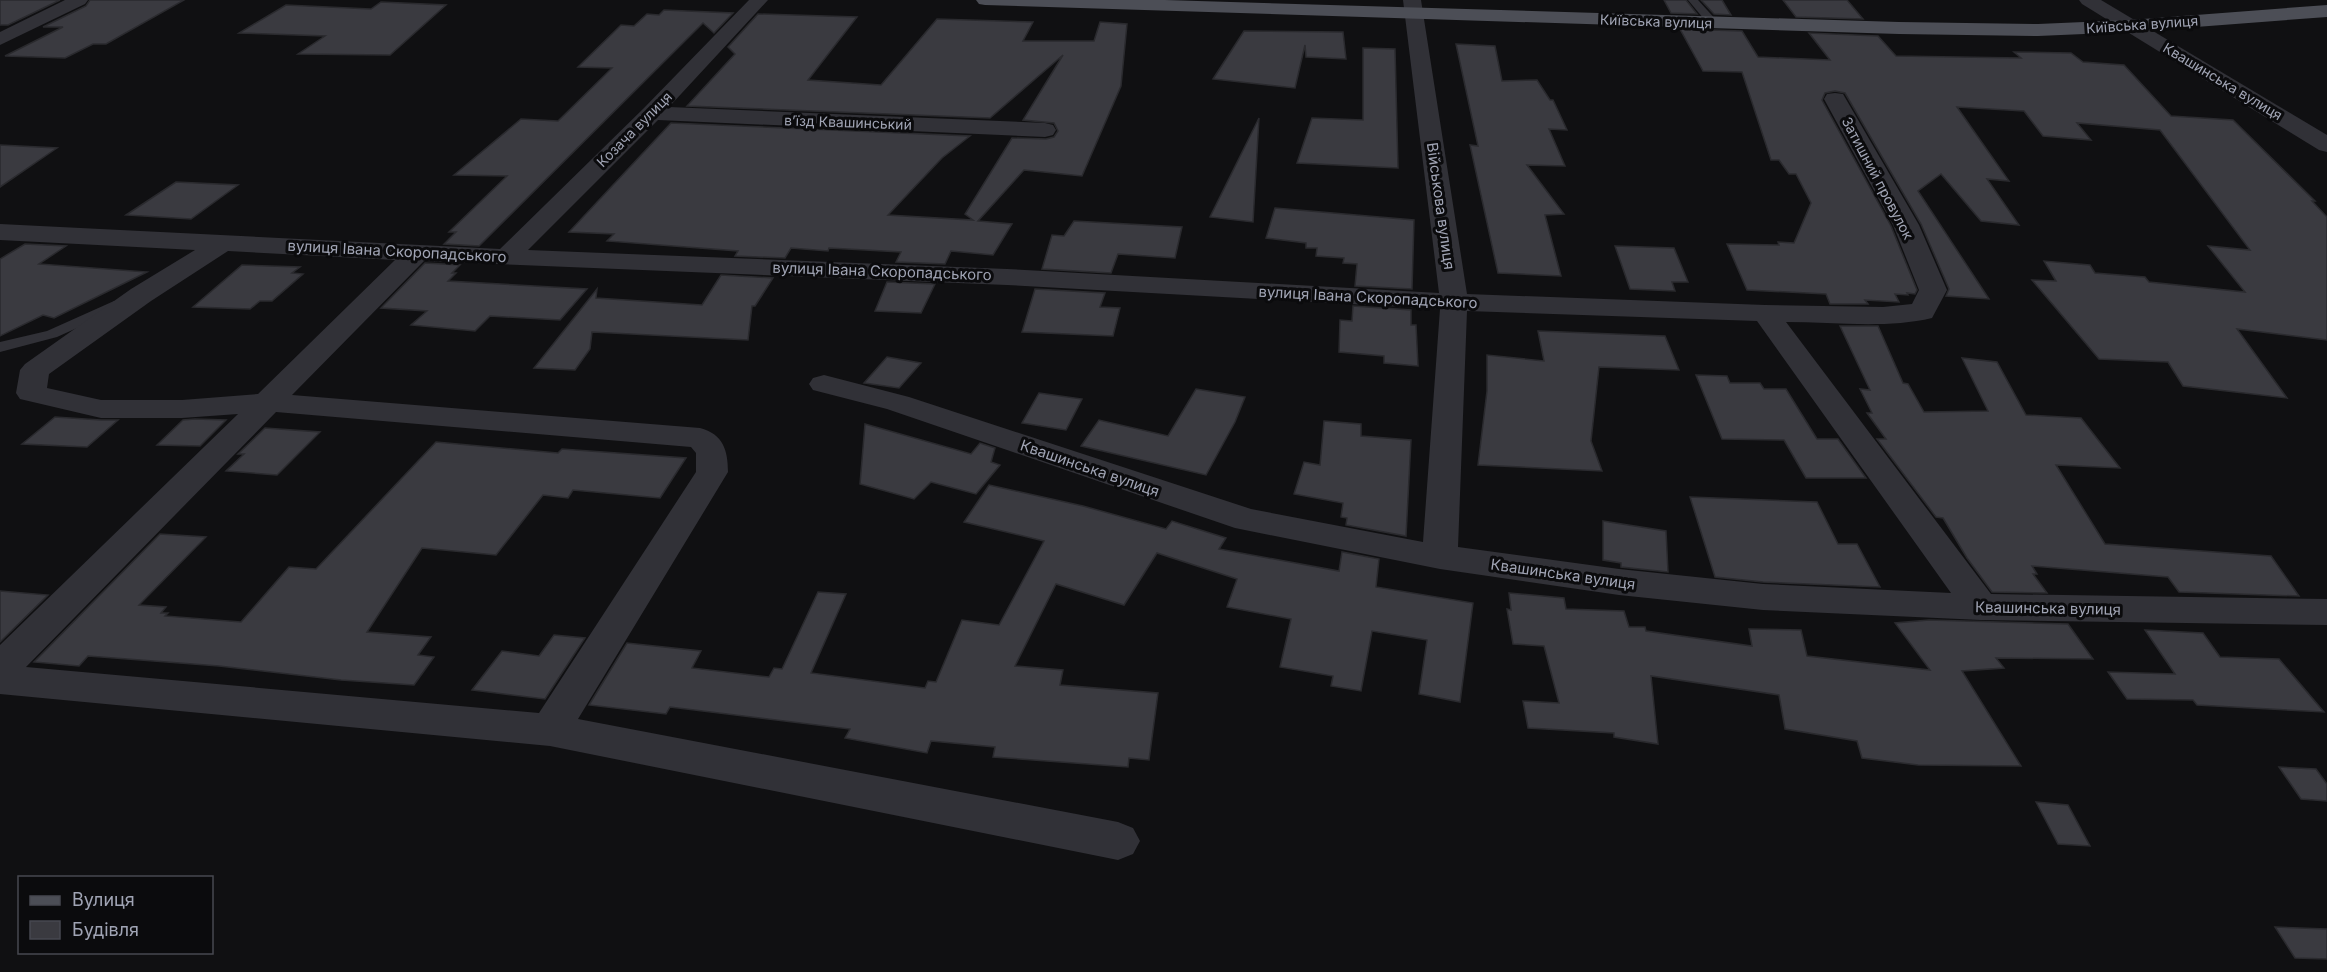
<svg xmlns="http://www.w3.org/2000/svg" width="2327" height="972" font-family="Inter,sans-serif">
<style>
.building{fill:#3a3a40;stroke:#2a2a2e;stroke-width:1.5}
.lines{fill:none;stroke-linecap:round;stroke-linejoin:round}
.service{fill:#313137;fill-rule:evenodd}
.minor{fill:#313137;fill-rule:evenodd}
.primary{fill:#4c4e56;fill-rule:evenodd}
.labels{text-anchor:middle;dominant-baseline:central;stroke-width:6;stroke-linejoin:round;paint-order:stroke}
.far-street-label{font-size:14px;fill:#a0a4b4;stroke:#0b0b0d}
.street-label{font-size:15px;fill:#a0a4b4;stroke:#0b0b0d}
</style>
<rect width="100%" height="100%" fill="#101012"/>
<!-- building -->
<g class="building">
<path d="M 0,0 L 60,0 L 8,25 L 0,25 Z"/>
<path d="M 90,0 L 184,0 L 106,44 L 93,44 L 65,58 L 5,56 L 63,27 L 43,27 L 86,6 Z"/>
<path d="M 1664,0 L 1686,0 L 1697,14 L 1671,13 Z"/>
<path d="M 1701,0 L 1722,0 L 1731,15 L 1714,14 Z"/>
<path d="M 1783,0 L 1847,0 L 1863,19 L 1796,17 Z"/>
<path d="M 381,2 L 446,5 L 390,55 L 298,54 L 325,36 L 239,33 L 286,5 L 371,9 Z"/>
<path d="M 664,10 L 733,13 L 714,33 L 703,23 L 479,246 L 444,244 L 456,232 L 449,232 L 507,176 L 454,175 L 521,119 L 558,121 L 612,68 L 578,67 L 621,25 L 634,26 L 647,14 L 659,15 Z"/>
<path d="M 758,14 L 857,17 L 808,80 L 881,85 L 937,19 L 1033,22 L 1023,41 L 1094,41 L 1100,22 L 1127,24 L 1121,86 L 1082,176 L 1024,170 L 978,221 L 1012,224 L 993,255 L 951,251 L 945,264 L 896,262 L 901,252 L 829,248 L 828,251 L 791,248 L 785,258 L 735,256 L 738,251 L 607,241 L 614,234 L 569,232 L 671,123 L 970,136 L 942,158 L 888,215 L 973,220 L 965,214 L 1012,138 L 1046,139 L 1054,137 L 1058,131 L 1054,123 L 1023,120 L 1063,55 L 990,118 L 687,106 L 735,54 L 728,47 Z"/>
<path d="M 1680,29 L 1742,31 L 1758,57 L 1830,60 L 1809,33 L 1878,36 L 1896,56 L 2021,58 L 2014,52 L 2071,53 L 2083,62 L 2124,65 L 2171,116 L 2233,120 L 2315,201 L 2312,201 L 2327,217 L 2327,340 L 2237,329 L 2287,398 L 2183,386 L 2168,362 L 2099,359 L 2032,280 L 2056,281 L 2044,261 L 2090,265 L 2095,273 L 2145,277 L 2149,282 L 2245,292 L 2208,246 L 2250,250 L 2160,130 L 2077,123 L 2091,140 L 2043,136 L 2024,111 L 1957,107 L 2009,181 L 1987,179 L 2019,225 L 1981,221 L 1941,174 L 1918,191 L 1989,299 L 1946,296 L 1949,289 L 1921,224 L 1845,93 L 1835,91 L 1825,93 L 1822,100 L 1891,226 L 1917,290 L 1915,294 L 1907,293 L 1908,295 L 1895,294 L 1899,302 L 1865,300 L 1868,304 L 1830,304 L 1826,294 L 1747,290 L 1727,244 L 1779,245 L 1778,242 L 1794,243 L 1811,203 L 1796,174 L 1789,174 L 1779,160 L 1771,160 L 1742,72 L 1703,71 Z"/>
<path d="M 1244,31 L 1343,32 L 1346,59 L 1306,57 L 1305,45 L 1295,88 L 1213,79 Z"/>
<path d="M 1456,44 L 1495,46 L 1502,81 L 1537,80 L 1550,100 L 1553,100 L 1567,130 L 1549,129 L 1565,166 L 1527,165 L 1564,214 L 1545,215 L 1561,276 L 1498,273 L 1470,145 L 1478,146 Z"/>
<path d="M 1363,48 L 1395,49 L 1398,168 L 1297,163 L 1312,118 L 1363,120 Z"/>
<path d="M 1259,118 L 1253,222 L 1210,217 Z"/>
<path d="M 0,145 L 57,148 L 0,187 Z"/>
<path d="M 176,182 L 238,185 L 191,219 L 126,215 Z"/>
<path d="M 1275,208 L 1414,220 L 1412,289 L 1355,286 L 1357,264 L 1343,263 L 1344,258 L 1316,256 L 1317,248 L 1306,248 L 1306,243 L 1266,238 Z"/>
<path d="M 1074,221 L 1182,227 L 1175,258 L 1118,254 L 1111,273 L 1042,269 L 1052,235 L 1064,236 Z"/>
<path d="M 25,244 L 66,246 L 39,264 L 147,272 L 54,318 L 43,315 L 0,336 L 0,259 Z"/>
<path d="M 1615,246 L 1674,248 L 1688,282 L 1672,282 L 1675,291 L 1630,289 Z"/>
<path d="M 425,263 L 460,265 L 452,273 L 456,273 L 448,281 L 587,289 L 560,320 L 490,316 L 475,331 L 411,325 L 427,311 L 381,308 Z"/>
<path d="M 242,265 L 300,267 L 292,273 L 303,274 L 272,301 L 260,301 L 250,309 L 193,307 Z"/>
<path d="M 721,275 L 773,278 L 755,306 L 752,306 L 748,340 L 592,332 L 590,349 L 575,370 L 534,368 L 597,289 L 596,298 L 702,305 Z"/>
<path d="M 887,282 L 935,284 L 921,313 L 875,311 Z"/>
<path d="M 1035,289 L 1105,293 L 1100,307 L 1120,308 L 1113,336 L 1022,332 Z"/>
<path d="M 1353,306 L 1411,310 L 1411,325 L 1416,325 L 1418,366 L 1384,363 L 1384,356 L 1339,352 L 1340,320 L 1352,321 Z"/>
<path d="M 1840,326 L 1878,326 L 1903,383 L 1908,384 L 1924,412 L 1988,411 L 1962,358 L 1997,362 L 2026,415 L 2081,418 L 2120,468 L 2056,465 L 2105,544 L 2271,556 L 2299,596 L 2179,592 L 2168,577 L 2032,566 L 2037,574 L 2033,574 L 2047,593 L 1992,592 L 1967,558 L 1943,518 L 1936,517 L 1877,439 L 1886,439 L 1867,413 L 1872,413 L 1860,389 L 1870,390 Z"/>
<path d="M 1538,331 L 1665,336 L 1679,370 L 1599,367 L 1591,441 L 1602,471 L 1478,465 L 1487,391 L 1487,355 L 1544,361 Z"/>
<path d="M 887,357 L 921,363 L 899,388 L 864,383 Z"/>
<path d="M 1696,375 L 1727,376 L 1730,383 L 1760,383 L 1764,389 L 1786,389 L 1817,439 L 1838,439 L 1866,478 L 1806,478 L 1784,440 L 1722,439 Z"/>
<path d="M 1196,389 L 1245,397 L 1235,422 L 1206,475 L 1081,446 L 1099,420 L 1168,436 Z"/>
<path d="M 1039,393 L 1082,399 L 1066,430 L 1022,423 Z"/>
<path d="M 55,417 L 101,420 L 118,420 L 87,447 L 22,444 Z"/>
<path d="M 195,419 L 226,420 L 200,446 L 157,445 L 183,420 Z"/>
<path d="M 1324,421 L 1361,424 L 1361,436 L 1411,440 L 1406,536 L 1346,525 L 1347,518 L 1341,517 L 1343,503 L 1294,494 L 1304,462 L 1320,465 Z"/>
<path d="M 865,424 L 971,454 L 980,443 L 995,448 L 991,462 L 1000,465 L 976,494 L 931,482 L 914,499 L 860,484 Z"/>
<path d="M 265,428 L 320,432 L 277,475 L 226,471 L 244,454 L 238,454 Z"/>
<path d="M 436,442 L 558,453 L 562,449 L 686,458 L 660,498 L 573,490 L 568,498 L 543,495 L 496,555 L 422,548 L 367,632 L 431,637 L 418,655 L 434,657 L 414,685 L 341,680 L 219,666 L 88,656 L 79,666 L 34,662 L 160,534 L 206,537 L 139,605 L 166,607 L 161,613 L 168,613 L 165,616 L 241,622 L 289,567 L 316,569 Z"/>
<path d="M 989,485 L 1083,506 L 1166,529 L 1172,521 L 1226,538 L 1219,549 L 1339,571 L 1342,552 L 1379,559 L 1376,587 L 1473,603 L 1460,702 L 1419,694 L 1427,640 L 1372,631 L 1361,691 L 1331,686 L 1333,676 L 1280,667 L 1291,619 L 1227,607 L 1237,579 L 1157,553 L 1124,605 L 1056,584 L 1015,666 L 1063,670 L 1060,685 L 1158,693 L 1149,760 L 1129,758 L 1128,767 L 993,757 L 995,747 L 931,741 L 927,753 L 845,738 L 850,729 L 670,707 L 666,714 L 589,705 L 627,643 L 701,651 L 692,668 L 769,677 L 774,668 L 782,669 L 818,592 L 846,594 L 811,673 L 925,688 L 928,681 L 936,682 L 962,620 L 999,625 L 1044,541 L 964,522 Z"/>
<path d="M 1690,497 L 1817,502 L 1838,544 L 1857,544 L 1880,587 L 1763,582 L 1715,577 Z"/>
<path d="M 1603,521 L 1666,531 L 1668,572 L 1621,567 L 1621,563 L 1603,560 Z"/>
<path d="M 0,591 L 48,595 L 0,642 Z"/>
<path d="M 1509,593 L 1564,598 L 1566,609 L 1624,611 L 1629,627 L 1645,627 L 1646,631 L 1752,646 L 1749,629 L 1801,630 L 1807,656 L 1930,670 L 1895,623 L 1929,620 L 2068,624 L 2093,659 L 1996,658 L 2004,668 L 1962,671 L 2021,766 L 1918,765 L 1862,758 L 1857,741 L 1785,729 L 1779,695 L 1651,676 L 1658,744 L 1614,737 L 1614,733 L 1528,728 L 1523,701 L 1559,703 L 1544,646 L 1513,644 L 1507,609 L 1511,610 Z"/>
<path d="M 2145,630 L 2203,633 L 2220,657 L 2279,659 L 2324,712 L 2197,705 L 2193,700 L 2127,699 L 2108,672 L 2175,674 Z"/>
<path d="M 554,635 L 585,638 L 545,699 L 472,690 L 502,651 L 539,656 Z"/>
<path d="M 2279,767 L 2316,769 L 2327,784 L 2327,801 L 2301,799 Z"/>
<path d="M 2036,802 L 2068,805 L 2090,846 L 2058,844 Z"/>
<path d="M 2275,927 L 2327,929 L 2327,959 L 2295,958 Z"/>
</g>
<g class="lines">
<!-- service -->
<g class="service">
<path d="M 1688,0 L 1698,0 L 1717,21 L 1717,25 L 1709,25 Z"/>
<path d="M 114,301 L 119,303 L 122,306 L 119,309 L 57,337 L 0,352 L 0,342 L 47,331 Z"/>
</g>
<!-- minor -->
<g class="minor">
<path d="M 65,0 L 88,0 L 85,4 L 0,45 L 0,32 Z"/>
<path d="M 749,0 L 768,0 L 669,107 L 1045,123 L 1053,125 L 1056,130 L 1053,135 L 1045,137 L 658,120 L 528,250 L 1007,269 L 1439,293 L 1403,0 L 1421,0 L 1467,294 L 1765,305 L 1883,307 L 1912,304 L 1919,290 L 1893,225 L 1824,99 L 1827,94 L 1835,93 L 1843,94 L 1919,225 L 1947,290 L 1932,318 C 1886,329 1833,322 1786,322 L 1991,594 L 2327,599 L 2327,625 L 1981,620 L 1763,610 L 1619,595 L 1440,569 L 1235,528 L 887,409 L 813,390 L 809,384 L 813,378 L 824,375 L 909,397 L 1251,509 L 1423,542 L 1440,309 L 1007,285 L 424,261 L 292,395 L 700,428 C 723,434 728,450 728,472 L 578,719 L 1118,822 L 1133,828 L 1140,841 L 1133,854 L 1118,860 L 550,746 L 0,694 L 0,645 L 238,414 L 182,418 L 101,418 L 20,399 L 16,393 L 20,370 L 25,364 L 131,289 L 195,250 L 0,240 L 0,224 L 500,249 L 644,108 ZM 228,251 L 395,260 L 258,394 L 182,400 L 101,400 L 47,388 L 49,374 L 151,301 ZM 1467,311 L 1757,321 L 1951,593 L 1763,584 L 1619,569 L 1458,547 ZM 276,412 L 691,447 L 696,453 L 696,472 L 539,713 L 26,667 Z"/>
<path d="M 2079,0 L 2101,0 L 2327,135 L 2327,152 L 2319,150 L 2082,4 Z"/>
</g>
<!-- primary -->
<path class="primary" d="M 976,0 L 1165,0 L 1899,22 L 2038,24 L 2130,20 L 2327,5 L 2327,17 L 2130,32 L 2038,36 L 1899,34 L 985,5 L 979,4 Z"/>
</g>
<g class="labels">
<!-- far-street labels -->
<g class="far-street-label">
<text transform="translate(1656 21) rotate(2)">Київська вулиця</text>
<text transform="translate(2142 24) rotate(-4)">Київська вулиця</text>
<text transform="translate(2223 81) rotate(31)">Квашинська вулиця</text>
<text transform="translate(848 122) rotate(2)">в’їзд Квашинський</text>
<text transform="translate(634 129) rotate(-45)">Козача вулиця</text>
<text transform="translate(1878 178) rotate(62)">Затишний провулок</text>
</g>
<!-- street labels -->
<g class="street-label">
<text transform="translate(1441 206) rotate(82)">Військова вулиця</text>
<text transform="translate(397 251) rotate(3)">вулиця Івана Скоропадського</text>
<text transform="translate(882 271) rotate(2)">вулиця Івана Скоропадського</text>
<text transform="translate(1368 297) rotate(3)">вулиця Івана Скоропадського</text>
<text transform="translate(1090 468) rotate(19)">Квашинська вулиця</text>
<text transform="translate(1563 574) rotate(8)">Квашинська вулиця</text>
<text transform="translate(2048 608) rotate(1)">Квашинська вулиця</text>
</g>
</g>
<!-- legend -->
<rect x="18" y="876" width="195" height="78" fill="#0b0b0d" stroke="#474850" stroke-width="1.5"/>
<rect x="30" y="896" width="30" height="9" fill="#4c4e56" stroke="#474850" stroke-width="1.5"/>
<text x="72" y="906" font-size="18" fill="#a0a4b4">Вулиця</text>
<rect x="30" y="921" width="30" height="18" fill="#3a3a40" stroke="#474850" stroke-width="1.5"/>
<text x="72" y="936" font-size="18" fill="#a0a4b4">Будівля</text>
</svg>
